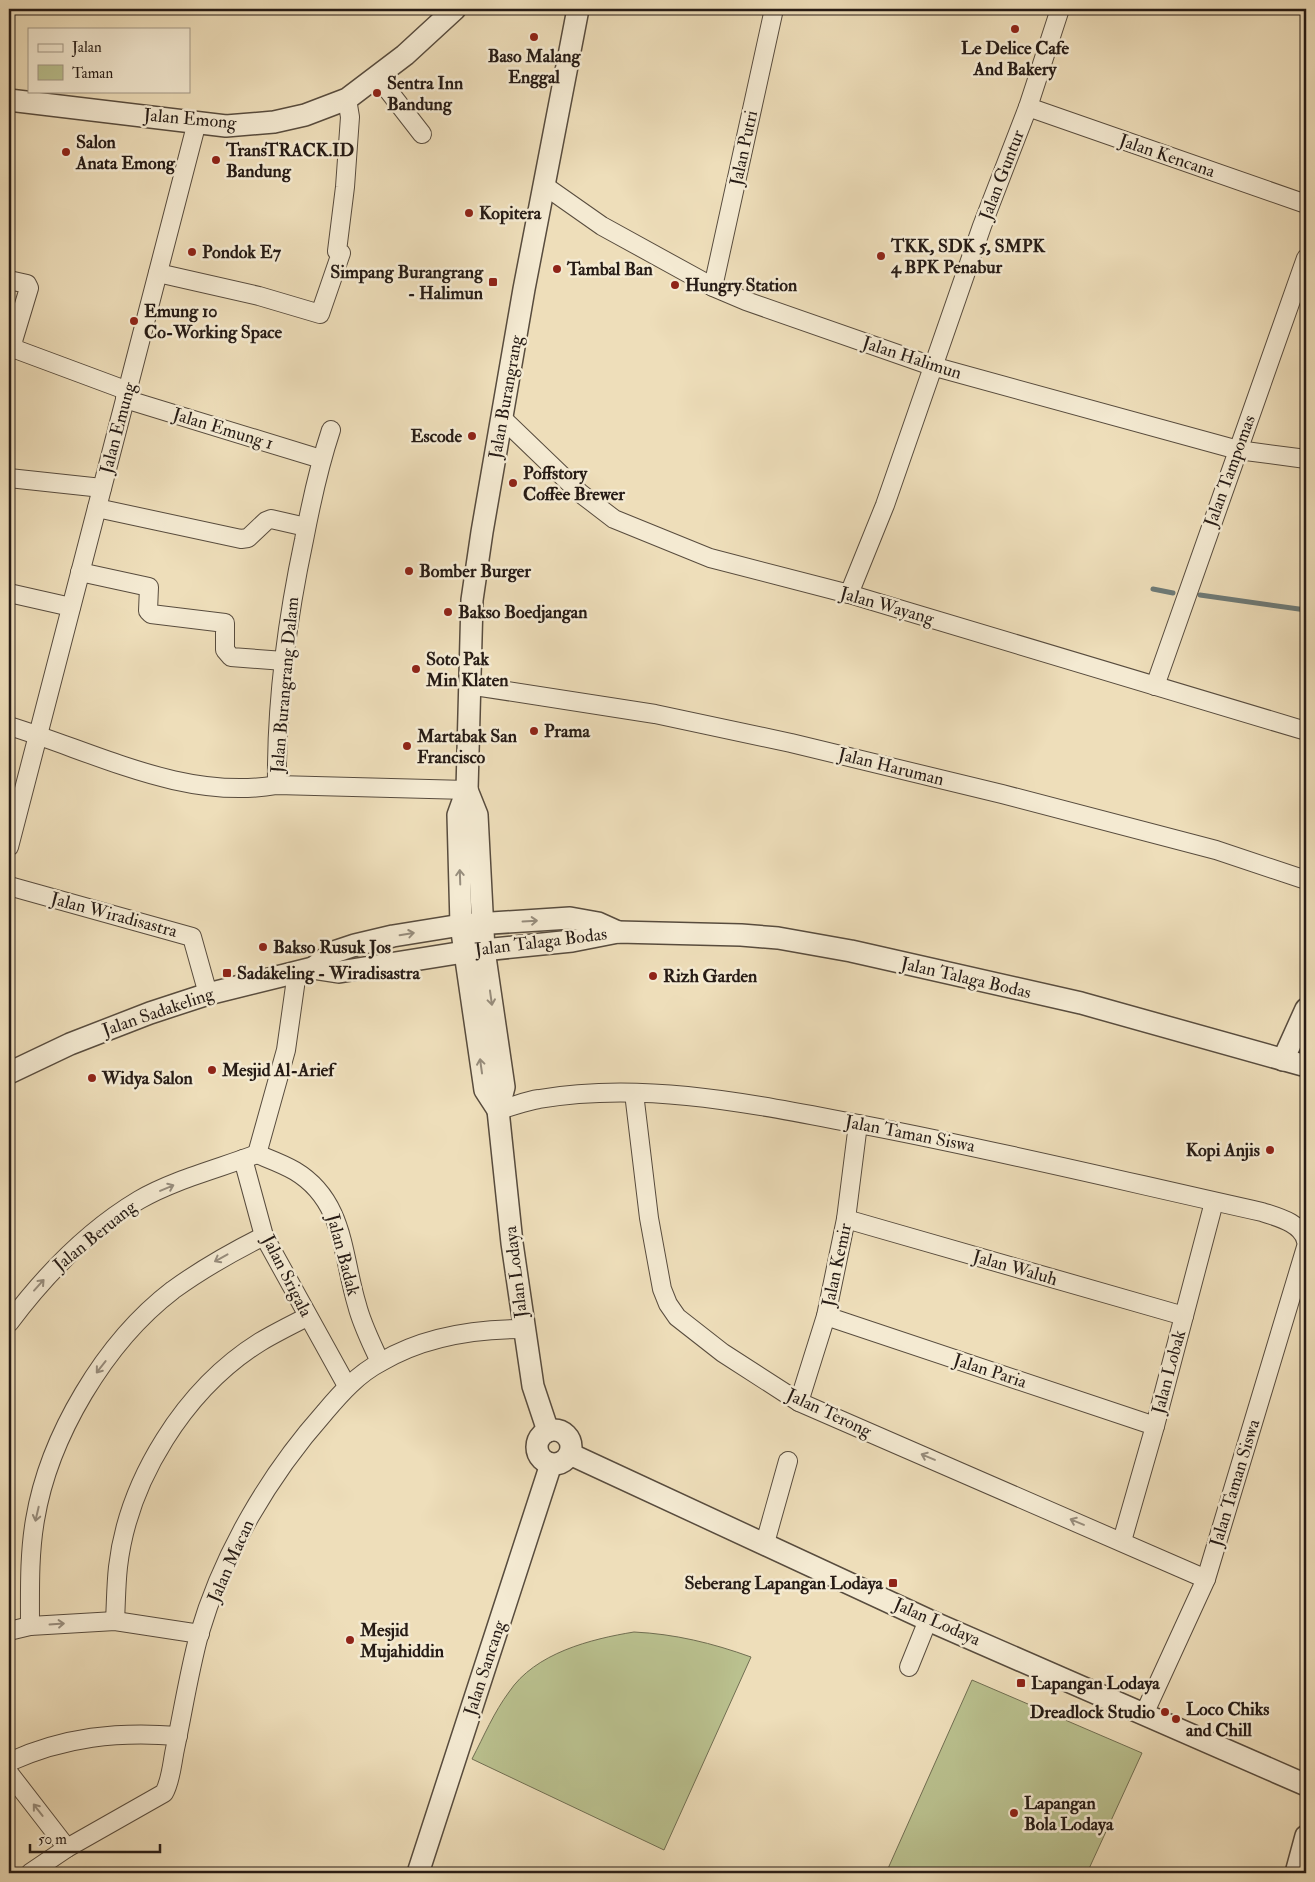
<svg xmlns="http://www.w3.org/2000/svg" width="1315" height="1882" font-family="'IM FELL Double Pica',serif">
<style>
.green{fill:#bac18f;stroke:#706e52}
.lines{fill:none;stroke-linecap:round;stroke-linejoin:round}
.stream{stroke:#6d7a77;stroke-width:5}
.minor-casing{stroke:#584c3e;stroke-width:20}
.tertiary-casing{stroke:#584c3e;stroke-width:24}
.minor{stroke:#f4ead2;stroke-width:18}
.tertiary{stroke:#f4ead2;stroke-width:21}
.oneway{stroke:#978d7d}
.poi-dot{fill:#8f2418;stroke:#f4ead2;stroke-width:2}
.labels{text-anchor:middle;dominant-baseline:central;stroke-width:5;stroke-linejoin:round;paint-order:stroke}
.poi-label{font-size:18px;font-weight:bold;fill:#261b15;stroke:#f4ead2;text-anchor:start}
.street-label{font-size:18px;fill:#261b15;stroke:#f4ead2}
</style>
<rect width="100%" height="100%" fill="#eedeba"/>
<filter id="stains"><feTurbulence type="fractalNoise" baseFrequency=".004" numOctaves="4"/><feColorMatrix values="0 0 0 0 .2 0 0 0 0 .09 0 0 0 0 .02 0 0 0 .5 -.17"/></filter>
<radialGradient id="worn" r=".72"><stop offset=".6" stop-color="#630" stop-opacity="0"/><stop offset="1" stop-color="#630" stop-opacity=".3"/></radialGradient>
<!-- green -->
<g class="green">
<path d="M 634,1632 C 675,1634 712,1643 751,1657 L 664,1850 L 472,1759 C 484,1736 494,1712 509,1692 C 535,1653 591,1639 634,1632 Z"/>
<path d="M 972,1680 L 1142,1753 L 1087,1873 L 886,1873 Z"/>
</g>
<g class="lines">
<!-- stream -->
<g class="stream">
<path d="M 1153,589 L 1173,593"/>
<path d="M 1200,595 L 1306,610"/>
</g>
<!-- minor casing -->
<g class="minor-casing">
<g id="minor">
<path d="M 377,76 L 422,134"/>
<path d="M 1028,107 L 1306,204"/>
<path d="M 545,186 L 602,226 L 713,287 L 746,301 L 932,366 L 1238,450 L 1306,459"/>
<path d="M 158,273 L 259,296 L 320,314 L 341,253 L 337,251 L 345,187 L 350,117 L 347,99"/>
<path d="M 9,280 L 27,284 L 29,288 L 13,341 L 15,349 L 128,391"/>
<path d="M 713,287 L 774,9"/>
<path d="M 125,399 L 321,459"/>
<path d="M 502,418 L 580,493 L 614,519 L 710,558 L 849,594 L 1306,731"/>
<path d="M 9,478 L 102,488"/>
<path d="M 97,508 L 241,539 L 248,538 L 266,521 L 271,519 L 306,527"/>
<path d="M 80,572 L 149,587 L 148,611 L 151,614 L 225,623 L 225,650 L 231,657 L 284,661"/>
<path d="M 9,593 L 71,607"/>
<path d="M 849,594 L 885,505 L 982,226 L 1028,107 L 1060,9"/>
<path d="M 468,685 L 655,714 L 791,743 L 1002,794 L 1216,850 L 1306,880"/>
<path d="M 1155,686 L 1306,258"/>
<path d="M 9,726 C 95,752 184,801 277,785 L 467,790"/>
<path d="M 277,785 C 276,703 287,620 304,540 C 311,503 319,466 331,430"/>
<path d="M 9,847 L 197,122"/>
<path d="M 9,886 L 192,937 L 208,994"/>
<path d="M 634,1093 L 649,1218 L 662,1289 L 668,1304 L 677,1317 L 723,1353 L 799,1402 L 1206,1579"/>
<path d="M 498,1110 C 512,1107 525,1101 539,1099 C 649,1080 761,1106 869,1126 C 1000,1151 1131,1183 1262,1212 C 1277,1217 1302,1223 1306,1241"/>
<path d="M 257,1154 C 269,1159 283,1164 295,1171 C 345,1201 342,1256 357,1305 C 362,1325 372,1344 380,1362"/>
<path d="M 257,1154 L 286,1050 L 297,972"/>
<path d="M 243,1159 L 264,1236 L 347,1386"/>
<path d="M 846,1219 L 1184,1316"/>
<path d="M 826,1316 L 1155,1426"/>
<path d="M 9,1323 C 45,1275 87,1231 139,1200 C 173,1180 220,1168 257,1154"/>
<path d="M 799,1402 L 826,1316 L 846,1219 L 858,1124"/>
<path d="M 1122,1541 L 1155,1426 L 1214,1202"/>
<path d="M 765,1543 L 788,1461"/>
<path d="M 115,1621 C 116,1603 116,1585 118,1567 C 128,1480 185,1389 260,1342 C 275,1333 291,1325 307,1317"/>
<path d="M 30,1626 C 30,1590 29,1555 35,1520 C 49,1436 105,1342 173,1290 C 202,1269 232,1252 264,1236"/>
<path d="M 9,1631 L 30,1626 L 115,1621 L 200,1634"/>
<path d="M 909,1667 L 928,1620"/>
<path d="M 1145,1712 L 1206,1579 L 1306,1247"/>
<path d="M 9,1762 C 64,1737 118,1731 178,1736"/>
<path d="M 9,1773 L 67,1848"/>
<path d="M 30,1873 L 67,1848 L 164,1793 C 171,1781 172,1763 175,1749 C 183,1711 189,1672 199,1635 C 223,1553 269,1475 325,1412 C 341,1393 358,1374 381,1362 C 423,1337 475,1329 523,1329"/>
</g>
</g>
<!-- tertiary casing -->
<g class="tertiary-casing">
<g id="tertiary">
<path d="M 9,100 L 226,126 L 274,122 L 305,115 L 347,99 L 405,55 L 455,9"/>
<path d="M 467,790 L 477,815 L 484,950 L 504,1087 L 498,1110 L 512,1243 L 533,1386 L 548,1431"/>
<path d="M 313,968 L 334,952 L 355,945 L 393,936 L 461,925 L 570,918 L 598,923 L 618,932"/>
<path d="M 1283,1060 L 1306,1009"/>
<path d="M 9,1073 L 70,1044 L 150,1013 L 208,994 L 297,972 L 313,968 L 339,972 L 464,952 L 572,941 L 618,932 L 741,935 L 778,938 L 851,951 L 1081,1003 L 1306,1066"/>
<path d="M 498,1110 L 485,1090 L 461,925 L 458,815 L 467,790 L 472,600 L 482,532 L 524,289 L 578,9"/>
<circle cx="554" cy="1447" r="17"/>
<path d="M 570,1454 L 928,1620 L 1306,1785"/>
<path d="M 418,1873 L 551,1464"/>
<path d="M 1296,1873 L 1306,1836"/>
</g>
</g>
<!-- minor -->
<use href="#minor" class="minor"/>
<!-- tertiary -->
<use href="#tertiary" class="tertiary"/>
</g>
<!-- one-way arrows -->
<defs><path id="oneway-shaft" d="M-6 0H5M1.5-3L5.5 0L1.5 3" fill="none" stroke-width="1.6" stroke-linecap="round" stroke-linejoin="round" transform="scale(1.25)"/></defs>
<g class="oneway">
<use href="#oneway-shaft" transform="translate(460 877) rotate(-92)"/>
<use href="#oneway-shaft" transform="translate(530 921) rotate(-3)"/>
<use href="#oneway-shaft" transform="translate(407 934) rotate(-9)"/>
<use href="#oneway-shaft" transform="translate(491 998) rotate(82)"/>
<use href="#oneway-shaft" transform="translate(481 1066) rotate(-98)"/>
<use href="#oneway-shaft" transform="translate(167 1188) rotate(-23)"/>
<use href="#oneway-shaft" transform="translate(221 1258) rotate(151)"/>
<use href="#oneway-shaft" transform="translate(39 1285) rotate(-48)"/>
<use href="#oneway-shaft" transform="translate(101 1367) rotate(128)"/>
<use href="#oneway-shaft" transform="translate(928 1457) rotate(-157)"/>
<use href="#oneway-shaft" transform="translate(37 1514) rotate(103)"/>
<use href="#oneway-shaft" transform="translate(1077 1522) rotate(-157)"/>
<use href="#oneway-shaft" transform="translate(57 1624) rotate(-4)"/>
<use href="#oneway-shaft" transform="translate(38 1810) rotate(-128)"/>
</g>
<!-- markers -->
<g class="poi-dot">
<circle cx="1015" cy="29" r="5"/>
<circle cx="534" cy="37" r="5"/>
<circle cx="377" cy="93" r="5"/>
<circle cx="66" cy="152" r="5"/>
<circle cx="216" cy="160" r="5"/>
<circle cx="469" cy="213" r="5"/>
<circle cx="192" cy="252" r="5"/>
<circle cx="881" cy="256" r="5"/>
<circle cx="557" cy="269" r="5"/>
<rect x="488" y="277" width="10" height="10" rx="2.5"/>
<circle cx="675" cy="285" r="5"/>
<circle cx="134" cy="321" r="5"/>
<circle cx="472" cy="436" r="5"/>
<circle cx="513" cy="483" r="5"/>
<circle cx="409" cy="571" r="5"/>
<circle cx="448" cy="612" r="5"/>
<circle cx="416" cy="669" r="5"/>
<circle cx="534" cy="731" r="5"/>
<circle cx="407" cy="746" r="5"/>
<circle cx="263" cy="947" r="5"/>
<rect x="222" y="968" width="10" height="10" rx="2.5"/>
<circle cx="653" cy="976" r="5"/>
<circle cx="212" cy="1070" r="5"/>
<circle cx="92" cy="1078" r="5"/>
<circle cx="1270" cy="1150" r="5"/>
<rect x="888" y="1578" width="10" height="10" rx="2.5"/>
<circle cx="350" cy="1640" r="5"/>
<rect x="1016" y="1678" width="10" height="10" rx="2.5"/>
<circle cx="1165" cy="1712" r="5"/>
<circle cx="1176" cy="1719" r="5"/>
<circle cx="1014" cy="1813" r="5"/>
</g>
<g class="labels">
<!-- poi labels -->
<g class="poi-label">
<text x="1015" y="48" text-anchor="middle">Le Delice Cafe<tspan x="1015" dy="21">And Bakery</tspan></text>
<text x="534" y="56" text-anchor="middle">Baso Malang<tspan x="534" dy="21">Enggal</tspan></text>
<text x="387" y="83">Sentra Inn<tspan x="387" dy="21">Bandung</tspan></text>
<text x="76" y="142">Salon<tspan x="76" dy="21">Anata Emong</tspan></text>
<text x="226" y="150">TransTRACK.ID<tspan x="226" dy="21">Bandung</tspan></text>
<text x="479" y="213">Kopitera</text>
<text x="891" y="246">TKK, SDK 5, SMPK<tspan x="891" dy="21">4 BPK Penabur</tspan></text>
<text x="202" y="252">Pondok E7</text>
<text x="567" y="269">Tambal Ban</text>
<text x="483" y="272" text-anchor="end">Simpang Burangrang<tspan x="483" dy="21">- Halimun</tspan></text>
<text x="685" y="285">Hungry Station</text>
<text x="144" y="311">Emung 10<tspan x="144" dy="21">Co-Working Space</tspan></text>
<text x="462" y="436" text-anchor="end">Escode</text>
<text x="523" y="473">Poffstory<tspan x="523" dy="21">Coffee Brewer</tspan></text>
<text x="419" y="571">Bomber Burger</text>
<text x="458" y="612">Bakso Boedjangan</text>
<text x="426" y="659">Soto Pak<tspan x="426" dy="21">Min Klaten</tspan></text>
<text x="544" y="731">Prama</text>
<text x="417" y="736">Martabak San<tspan x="417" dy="21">Francisco</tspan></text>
<text x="273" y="947">Bakso Rusuk Jos</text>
<text x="237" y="973">Sadakeling - Wiradisastra</text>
<text x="663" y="976">Rizh Garden</text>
<text x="222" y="1070">Mesjid Al-Arief</text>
<text x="102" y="1078">Widya Salon</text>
<text x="1260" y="1150" text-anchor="end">Kopi Anjis</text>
<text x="883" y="1583" text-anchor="end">Seberang Lapangan Lodaya</text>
<text x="360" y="1630">Mesjid<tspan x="360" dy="21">Mujahiddin</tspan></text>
<text x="1031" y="1683">Lapangan Lodaya</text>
<text x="1186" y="1709">Loco Chiks<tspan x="1186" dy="21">and Chill</tspan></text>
<text x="1155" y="1712" text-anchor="end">Dreadlock Studio</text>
<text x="1024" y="1803">Lapangan<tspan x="1024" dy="21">Bola Lodaya</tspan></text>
</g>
<!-- street labels -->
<g class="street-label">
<text transform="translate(190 119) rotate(5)">Jalan Emong</text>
<text transform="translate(744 148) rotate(-78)">Jalan Putri</text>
<text transform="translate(1167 156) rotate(19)">Jalan Kencana</text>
<text transform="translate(1002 175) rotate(-69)">Jalan Guntur</text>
<text transform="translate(912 358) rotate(18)">Jalan Halimun</text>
<text transform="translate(506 397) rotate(-80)">Jalan Burangrang</text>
<text transform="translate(118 428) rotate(-75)">Jalan Emung</text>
<text transform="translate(223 429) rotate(17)">Jalan Emung 1</text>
<text transform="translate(1230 471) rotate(-70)">Jalan Tampomas</text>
<text transform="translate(887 606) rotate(16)">Jalan Wayang</text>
<text transform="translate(285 685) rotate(-85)">Jalan Burangrang Dalam</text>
<text transform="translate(891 767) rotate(14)">Jalan Haruman</text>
<text transform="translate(114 915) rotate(15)">Jalan Wiradisastra</text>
<text transform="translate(541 942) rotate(-7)">Jalan Talaga Bodas</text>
<text transform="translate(966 978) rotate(13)">Jalan Talaga Bodas</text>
<text transform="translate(158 1012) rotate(-19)">Jalan Sadakeling</text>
<text transform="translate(910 1134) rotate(11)">Jalan Taman Siswa</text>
<text transform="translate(95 1236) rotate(-39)">Jalan Beruang</text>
<text transform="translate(343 1255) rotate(75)">Jalan Badak</text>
<text transform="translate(837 1265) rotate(-78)">Jalan Kemir</text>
<text transform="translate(1015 1268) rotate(16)">Jalan Waluh</text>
<text transform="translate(516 1272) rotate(-97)">Jalan Lodaya</text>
<text transform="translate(287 1276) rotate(63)">Jalan Srigala</text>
<text transform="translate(990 1371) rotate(18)">Jalan Paria</text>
<text transform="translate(1169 1372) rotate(-75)">Jalan Lobak</text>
<text transform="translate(829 1413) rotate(25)">Jalan Terong</text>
<text transform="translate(1235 1483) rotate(-73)">Jalan Taman Siswa</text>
<text transform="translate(231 1561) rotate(-66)">Jalan Macan</text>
<text transform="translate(937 1622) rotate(24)">Jalan Lodaya</text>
<text transform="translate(485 1668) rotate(-72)">Jalan Sancang</text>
</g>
</g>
<!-- margin -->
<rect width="1315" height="1882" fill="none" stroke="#eedeba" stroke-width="30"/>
<rect x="10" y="10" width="1295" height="1862" fill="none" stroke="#261b15" stroke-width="2.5"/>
<rect x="15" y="15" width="1285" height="1852" fill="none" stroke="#261b15"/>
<!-- legend -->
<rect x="28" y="28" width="162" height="65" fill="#f4ead2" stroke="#a29786"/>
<rect x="38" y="44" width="25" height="8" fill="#f4ead2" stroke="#a29786"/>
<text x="72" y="52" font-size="15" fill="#261b15">Jalan</text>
<rect x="38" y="65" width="25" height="15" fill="#bac18f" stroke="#a29786"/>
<text x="72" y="78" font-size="15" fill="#261b15">Taman</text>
<!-- scale -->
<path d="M30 1844v8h130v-8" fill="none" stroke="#261b15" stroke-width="2.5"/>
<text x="38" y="1844" font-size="15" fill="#261b15" stroke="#f4ead2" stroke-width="4" paint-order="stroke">50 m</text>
<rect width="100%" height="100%" filter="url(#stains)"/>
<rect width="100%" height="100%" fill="url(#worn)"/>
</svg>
